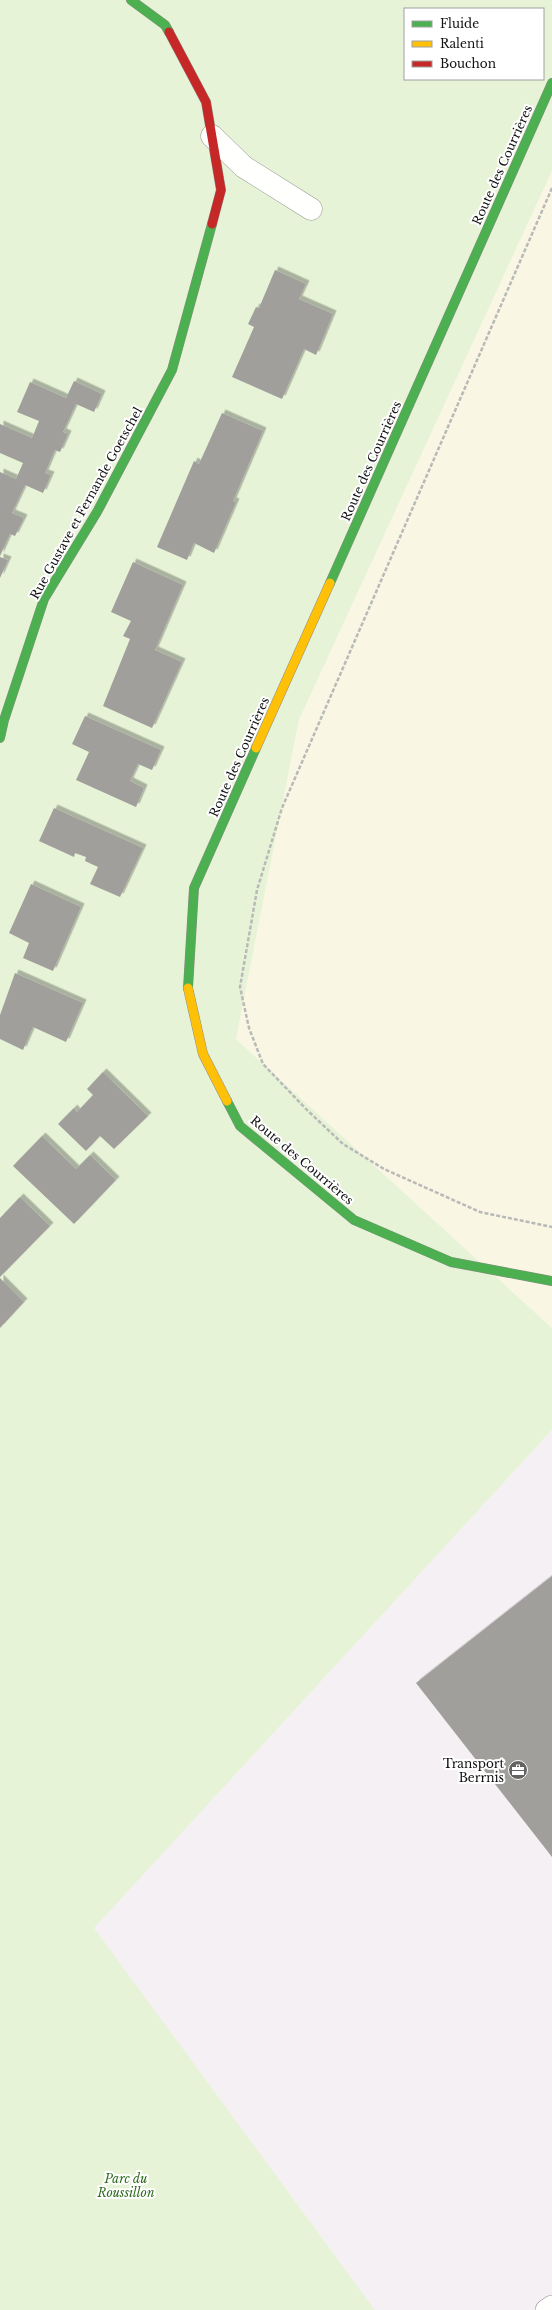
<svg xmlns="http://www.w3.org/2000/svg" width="552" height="2310" font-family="'Libre Baskerville',serif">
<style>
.industrial{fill:#f5f0f3}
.farmland{fill:#f9f7e4}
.green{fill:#e7f3d7;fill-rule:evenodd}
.building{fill:#a19f9c;filter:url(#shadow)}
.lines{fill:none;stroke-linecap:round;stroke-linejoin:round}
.lane-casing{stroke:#979795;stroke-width:22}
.street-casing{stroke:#979795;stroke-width:23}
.fast-casing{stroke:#8e8d8b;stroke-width:10}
.slow-casing{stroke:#8e8d8b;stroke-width:10}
.jam-casing{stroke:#8e8d8b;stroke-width:10}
.path{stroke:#b9b9b8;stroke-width:2.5;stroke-dasharray:4 2;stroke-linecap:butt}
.lane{stroke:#fffffe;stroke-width:21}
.street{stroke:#fffffe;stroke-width:22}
.fast{stroke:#4caf50;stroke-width:9}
.slow{stroke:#ffc107;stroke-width:9}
.jam{stroke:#c62828;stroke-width:9}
.labels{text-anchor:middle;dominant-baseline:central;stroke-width:4;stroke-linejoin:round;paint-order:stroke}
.street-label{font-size:12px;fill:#111;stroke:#fff}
.poi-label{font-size:12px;fill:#111;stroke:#fff;text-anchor:end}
.park-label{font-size:12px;font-style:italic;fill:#2f6b1f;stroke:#fff}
</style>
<defs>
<filter id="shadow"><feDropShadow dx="3.5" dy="-3.5" stdDeviation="0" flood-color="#0004"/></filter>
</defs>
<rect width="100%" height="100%" fill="#fdfcf7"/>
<!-- industrial -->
<path class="industrial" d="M 552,1430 L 552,2310 L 375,2310 L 93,1928 Z"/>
<!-- farmland -->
<path class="farmland" d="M 552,171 L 552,1328 L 236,1039 L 299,720 Z"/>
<!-- green -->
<path class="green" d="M 0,0 L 552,0 L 552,171 L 299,720 L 236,1039 L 552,1328 L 552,1430 L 94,1928 L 375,2310 L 0,2310 ZM 405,9 L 543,9 L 543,79 L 405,79 Z"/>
<!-- building -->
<g class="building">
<path d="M 275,270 L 306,284 L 299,299 L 333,314 L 316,355 L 304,349 L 282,399 L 232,377 L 254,327 L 248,324 L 256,307 L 259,308 Z"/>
<path d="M 74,381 L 102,394 L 94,412 L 76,404 L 63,432 L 68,434 L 60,452 L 55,450 L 45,473 L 51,475 L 43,493 L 25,485 L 12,513 L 24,518 L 15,536 L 10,534 L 0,556 L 0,472 L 16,479 L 23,463 L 0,453 L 0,424 L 32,438 L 39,421 L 17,412 L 30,382 L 66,398 Z"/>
<path d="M 222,413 L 263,431 L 233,501 L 236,502 L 214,553 L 194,543 L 187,560 L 157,547 L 194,461 L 199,464 Z"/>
<path d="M 0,557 L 8,560 L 0,578 Z"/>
<path d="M 133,562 L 183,585 L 155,650 L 182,662 L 152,728 L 103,706 L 130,639 L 123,636 L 131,621 L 111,612 Z"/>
<path d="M 85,716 L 161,750 L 152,770 L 138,764 L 130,781 L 144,788 L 136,807 L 76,780 L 89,752 L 72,744 Z"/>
<path d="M 54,808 L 143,848 L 120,897 L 90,884 L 98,867 L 85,861 L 86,857 L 75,853 L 74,857 L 39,841 Z"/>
<path d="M 31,884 L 81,907 L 53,971 L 23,958 L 29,943 L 9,933 Z"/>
<path d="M 15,973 L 83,1003 L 66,1042 L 33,1027 L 23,1050 L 0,1039 L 0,1015 Z"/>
<path d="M 103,1072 L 148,1116 L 114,1149 L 100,1136 L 86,1151 L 58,1124 L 74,1108 L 77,1112 L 93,1095 L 87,1089 Z"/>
<path d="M 42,1136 L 76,1169 L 90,1155 L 116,1180 L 74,1224 L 13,1166 Z"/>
<path d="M 20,1197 L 50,1226 L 0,1277 L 0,1218 Z"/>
<path d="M 0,1278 L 24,1302 L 0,1328 Z"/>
<path d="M 552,1576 L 552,1857 L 416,1683 Z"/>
</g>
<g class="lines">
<!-- lane casing -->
<g class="lane-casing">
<path id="lane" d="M 546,2310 L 552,2306"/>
</g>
<!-- street casing -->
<g class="street-casing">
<path id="street" d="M 212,136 L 244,167 L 311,209"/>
</g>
<!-- fast casing -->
<g class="fast-casing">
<g id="fast">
<path d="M 131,0 L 165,25 L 169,32"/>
<path d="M 330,583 L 552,83"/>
<path d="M 0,738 L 4,720 L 44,599 L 97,512 L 172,370 L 212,224"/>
<path d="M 188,988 L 194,888 L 256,748"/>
<path d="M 227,1101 L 240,1126 L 354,1220 L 451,1262 L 552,1281"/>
</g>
</g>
<!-- slow casing -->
<g class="slow-casing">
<g id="slow">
<path d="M 256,748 L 330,583"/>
<path d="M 188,988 L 203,1054 L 227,1101"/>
</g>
</g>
<!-- jam casing -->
<g class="jam-casing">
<path id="jam" d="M 169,32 L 206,102 L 221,190 L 212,224"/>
</g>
<!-- path -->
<path class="path" d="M 552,188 L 282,808 L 257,890 L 240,987 L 249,1028 L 263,1064 L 307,1110 L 343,1144 L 384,1169 L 480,1212 L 552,1227"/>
<!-- lane -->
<use href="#lane" class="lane"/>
<!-- street -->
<use href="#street" class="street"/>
<!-- fast -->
<use href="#fast" class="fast"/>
<!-- slow -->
<use href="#slow" class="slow"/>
<!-- jam -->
<use href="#jam" class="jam"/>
</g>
<!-- icons -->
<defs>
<g id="office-disc" transform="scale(1)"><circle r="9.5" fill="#646362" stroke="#fff"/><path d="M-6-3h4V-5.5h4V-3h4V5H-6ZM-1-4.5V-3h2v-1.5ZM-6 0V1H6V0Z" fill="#fff"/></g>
</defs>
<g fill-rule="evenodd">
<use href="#office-disc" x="518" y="1770"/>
</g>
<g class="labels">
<!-- street labels -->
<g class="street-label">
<text transform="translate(502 165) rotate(-66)">Route des Courrières</text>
<text transform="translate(371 461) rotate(-66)">Route des Courrières</text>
<text transform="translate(86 503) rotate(-61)">Rue Gustave et Fernande Goetschel</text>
<text transform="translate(239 757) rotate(-66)">Route des Courrières</text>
<text transform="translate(302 1160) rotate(40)">Route des Courrières</text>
</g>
<!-- poi labels -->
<g class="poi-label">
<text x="504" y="1763">Transport<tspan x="504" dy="14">Berrnis</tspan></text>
</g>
<!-- park labels -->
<g class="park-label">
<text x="126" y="2178">Parc du<tspan x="126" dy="14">Roussillon</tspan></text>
</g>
</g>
<!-- legend -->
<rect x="404" y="8" width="140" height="72" fill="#ffffff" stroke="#a0a0a0"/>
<rect x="412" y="21" width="20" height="6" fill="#4caf50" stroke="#a0a0a0"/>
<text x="440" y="28" font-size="12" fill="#111111">Fluide</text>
<rect x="412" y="41" width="20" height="6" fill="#ffc107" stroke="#a0a0a0"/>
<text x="440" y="48" font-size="12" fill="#111111">Ralenti</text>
<rect x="412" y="61" width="20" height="6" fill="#c62828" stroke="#a0a0a0"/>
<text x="440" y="68" font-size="12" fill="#111111">Bouchon</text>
</svg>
